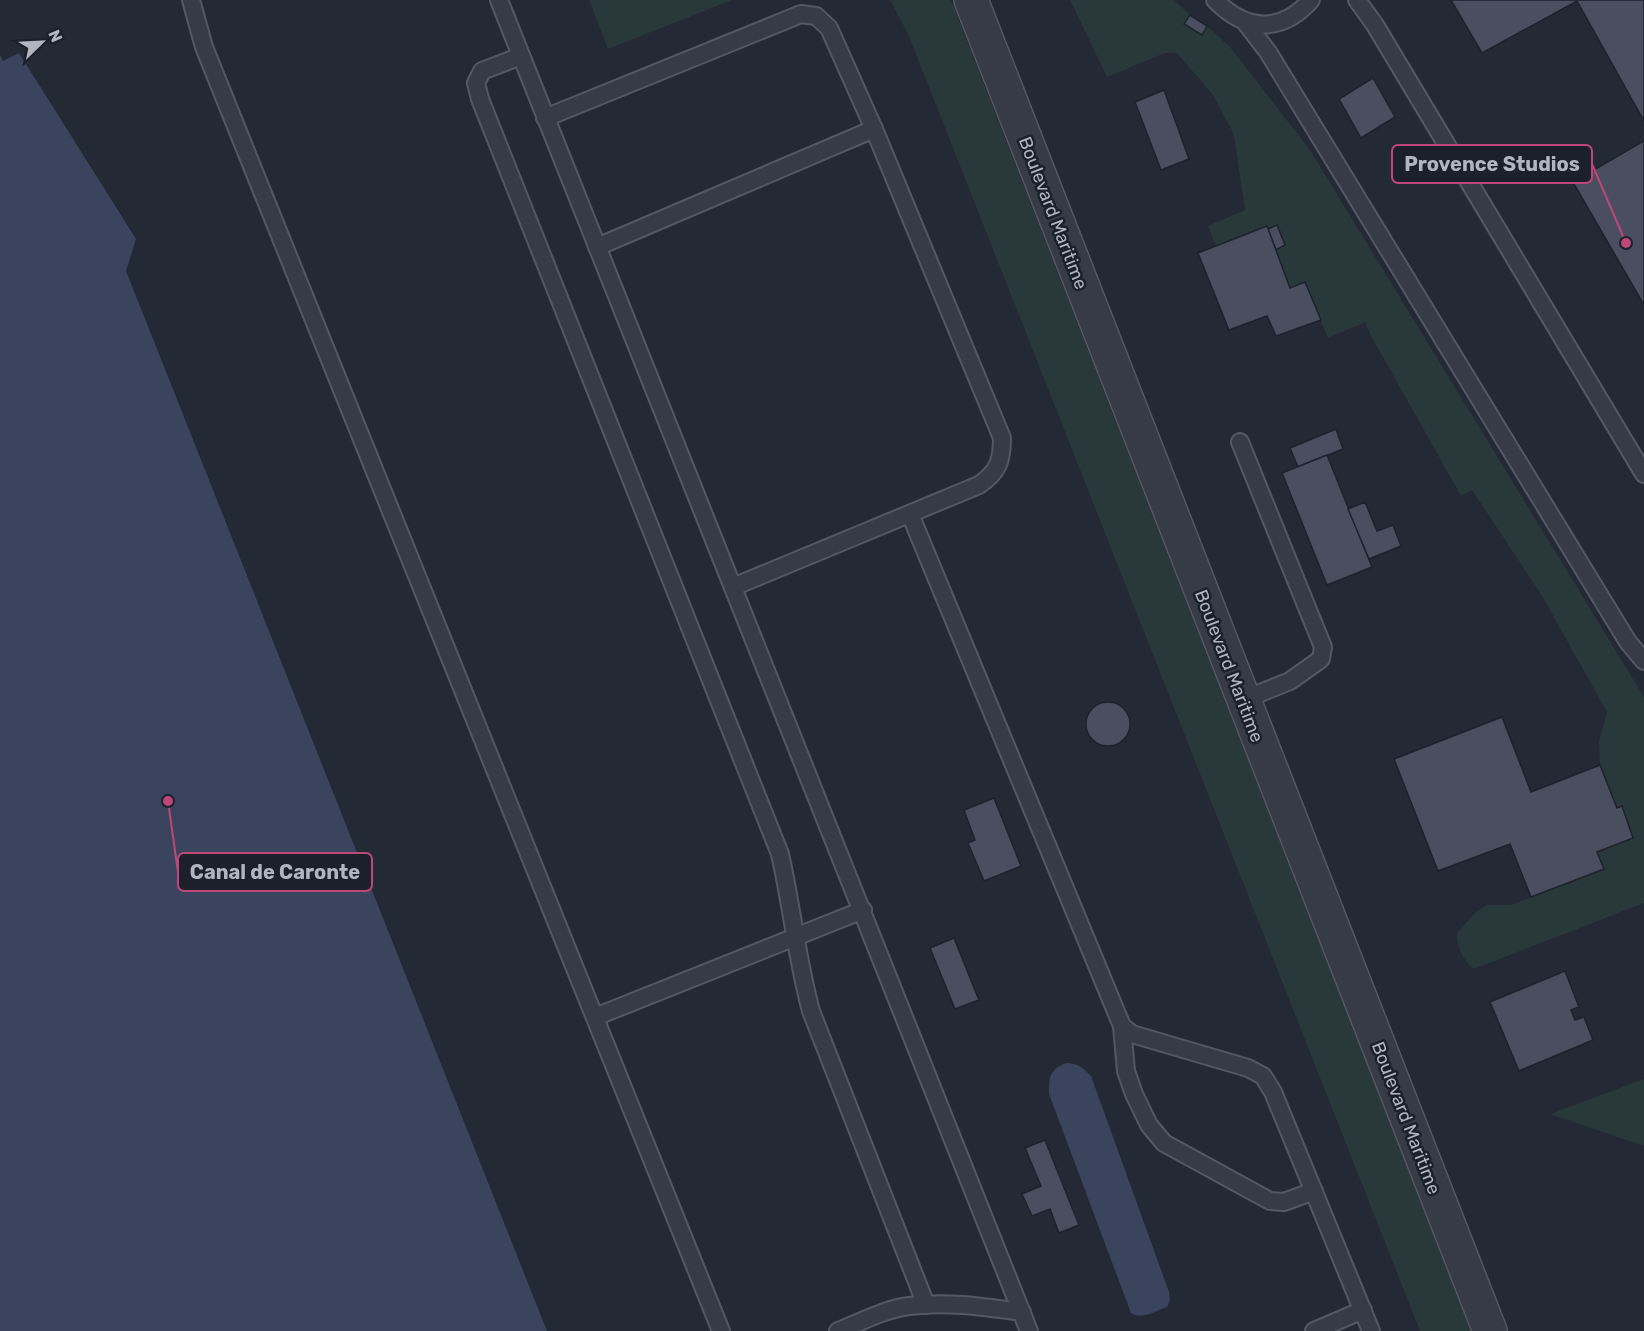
<svg xmlns="http://www.w3.org/2000/svg" width="1644" height="1331" font-family="Rubik,sans-serif">
<style>
.green{fill:#29383a}
.water{fill:#3a455d}
.building{fill:#494f5f;stroke:#1d222d;stroke-width:1.5}
.lines{fill:none;stroke-linecap:round;stroke-linejoin:round}
.service-casing{stroke:#545864;stroke-width:20}
.minor-casing{stroke:#545864;stroke-width:36}
.service{stroke:#363b46;stroke-width:16}
.minor{stroke:#363b46;stroke-width:33}
.labels{text-anchor:middle;dominant-baseline:central;stroke-width:5;stroke-linejoin:round;paint-order:stroke}
.street-label{font-size:18px;fill:#b1b5c2;stroke:#1b202a}
.leader{fill:none;stroke:#bd477a;stroke-width:2}
.callout-dot{fill:#bd477a;stroke:#1b202a;stroke-width:2}
.callout{fill:#1b202a;stroke:#bd477a;stroke-width:2}
.callout-label{font-size:20px;text-anchor:middle;font-weight:bold;fill:#b1b5c2}
</style>
<rect width="100%" height="100%" fill="#232935"/>
<!-- green -->
<g class="green">
<path d="M 589,0 L 732,0 L 608,49 Z"/>
<path d="M 890,0 L 951,0 L 1471,1331 L 1420,1331 L 908,34 Z"/>
<path d="M 1070,0 L 1174,0 L 1190,15 L 1185,24 L 1202,35 L 1207,26 L 1230,47 L 1310,150 L 1644,697 L 1644,903 L 1474,969 C 1463,961 1456,946 1457,933 L 1476,912 L 1487,905 L 1511,905 L 1603,870 L 1597,852 L 1633,838 L 1622,806 L 1617,808 L 1600,765 L 1599,741 L 1607,712 L 1542,596 L 1472,490 L 1461,496 L 1370,334 L 1365,322 L 1328,338 L 1305,283 L 1290,288 L 1276,250 L 1285,245 L 1277,225 L 1268,229 L 1267,226 L 1216,246 L 1208,226 L 1245,210 L 1234,135 L 1213,95 L 1177,53 L 1165,53 L 1107,77 Z"/>
<path d="M 1644,1079 L 1644,1146 L 1550,1114 Z"/>
</g>
<!-- water -->
<g class="water">
<path d="M 19,53 L 136,239 L 126,271 L 547,1331 L 0,1331 L 0,55 L 3,61 Z"/>
<path d="M 1066,1063 C 1078,1063 1083,1068 1091,1076 L 1169,1292 L 1170,1300 L 1167,1307 C 1155,1311 1141,1320 1131,1313 L 1049,1094 C 1049,1077 1049,1070 1066,1063 Z"/>
</g>
<!-- building -->
<g class="building">
<path d="M 1451,0 L 1644,0 L 1644,121 L 1577,1 L 1482,53 Z"/>
<path d="M 1190,15 L 1207,26 L 1202,35 L 1184,24 Z"/>
<path d="M 1373,78 L 1395,117 L 1361,138 L 1339,99 Z"/>
<path d="M 1164,90 L 1189,159 L 1161,170 L 1135,102 Z"/>
<path d="M 1644,141 L 1644,305 L 1573,182 Z"/>
<path d="M 1277,225 L 1285,245 L 1276,250 L 1268,229 Z"/>
<path d="M 1267,226 L 1290,288 L 1305,282 L 1321,320 L 1276,336 L 1267,316 L 1229,330 L 1198,253 Z"/>
<path d="M 1336,429 L 1343,449 L 1298,467 L 1290,448 Z"/>
<path d="M 1327,455 L 1372,567 L 1327,585 L 1282,473 Z"/>
<path d="M 1365,502 L 1377,531 L 1393,525 L 1401,546 L 1369,559 L 1348,509 Z"/>
<circle cx="1108" cy="724" r="22"/>
<path d="M 1502,717 L 1531,792 L 1600,765 L 1617,808 L 1622,806 L 1633,838 L 1597,852 L 1604,869 L 1531,897 L 1510,844 L 1438,871 L 1394,759 Z"/>
<path d="M 994,798 L 1021,866 L 984,881 L 968,843 L 975,840 L 964,810 Z"/>
<path d="M 954,938 L 979,1000 L 955,1009 L 930,948 Z"/>
<path d="M 1565,971 L 1579,1007 L 1571,1010 L 1575,1020 L 1584,1017 L 1593,1040 L 1519,1071 L 1490,1002 Z"/>
<path d="M 1045,1140 L 1079,1225 L 1059,1233 L 1050,1209 L 1032,1216 L 1022,1194 L 1041,1186 L 1025,1148 Z"/>
</g>
<g class="lines">
<!-- service casing -->
<g class="service-casing">
<g id="service">
<path d="M 191,0 L 204,47 L 721,1331"/>
<path d="M 499,0 L 1029,1331"/>
<path d="M 1215,0 C 1245,31 1281,34 1311,0"/>
<path d="M 1357,0 L 1375,25 L 1644,474"/>
<path d="M 1245,22 L 1268,52 L 1628,642 L 1644,661"/>
<path d="M 521,56 L 482,71 L 476,83 L 480,99 L 780,854 C 792,907 797,960 811,1011 L 926,1305"/>
<path d="M 545,118 L 801,14 L 816,16 L 829,28 L 874,129"/>
<path d="M 597,247 L 874,129 L 1002,438 C 1002,461 998,472 979,485 L 733,587"/>
<path d="M 1240,442 L 1323,647 L 1321,659 L 1290,681 L 1243,700"/>
<path d="M 910,514 L 1122,1026 L 1132,1034 L 1248,1068 L 1263,1076 L 1273,1092 L 1371,1331"/>
<path d="M 595,1017 L 863,910"/>
<path d="M 1122,1026 L 1126,1071 L 1134,1094 L 1149,1125 L 1164,1143 L 1270,1201 L 1284,1202 L 1314,1191"/>
<path d="M 838,1331 C 861,1322 885,1309 909,1306 C 946,1301 985,1307 1022,1312"/>
<path d="M 1314,1331 L 1363,1310"/>
</g>
</g>
<!-- minor casing -->
<g class="minor-casing">
<path id="minor" d="M 971,0 L 1490,1331"/>
</g>
<!-- service -->
<use href="#service" class="service"/>
<!-- minor -->
<use href="#minor" class="minor"/>
</g>
<g class="labels">
<!-- street labels -->
<g class="street-label">
<text transform="translate(1053 213) rotate(69)">Boulevard Maritime</text>
<text transform="translate(1229 666) rotate(69)">Boulevard Maritime</text>
<text transform="translate(1406 1118) rotate(69)">Boulevard Maritime</text>
</g>
</g>
<!-- callouts -->
<path class="leader" d="M1626 243L1592 164M168 801L178 872"/>
<g class="callout-dot">
<circle cx="1626" cy="243" r="6"/>
<circle cx="168" cy="801" r="6"/>
</g>
<g class="callout">
<rect x="1392" y="145" width="200" height="38" rx="6"/>
<rect x="178" y="853" width="194" height="38" rx="6"/>
</g>
<g class="callout-label">
<text x="1492" y="171">Provence Studios</text>
<text x="275" y="879">Canal de Caronte</text>
</g>
<!-- north arrow -->
<g transform="translate(42 42) rotate(66)" stroke="#1b202a" stroke-width="4.5" paint-order="stroke">
<path d="M0-4.5L10 22L0 15L-10 22Z" fill="#b1b5c2"/>
<text y="-9" font-size="16" font-weight="bold" text-anchor="middle" fill="#b1b5c2">N</text>
</g>
</svg>
